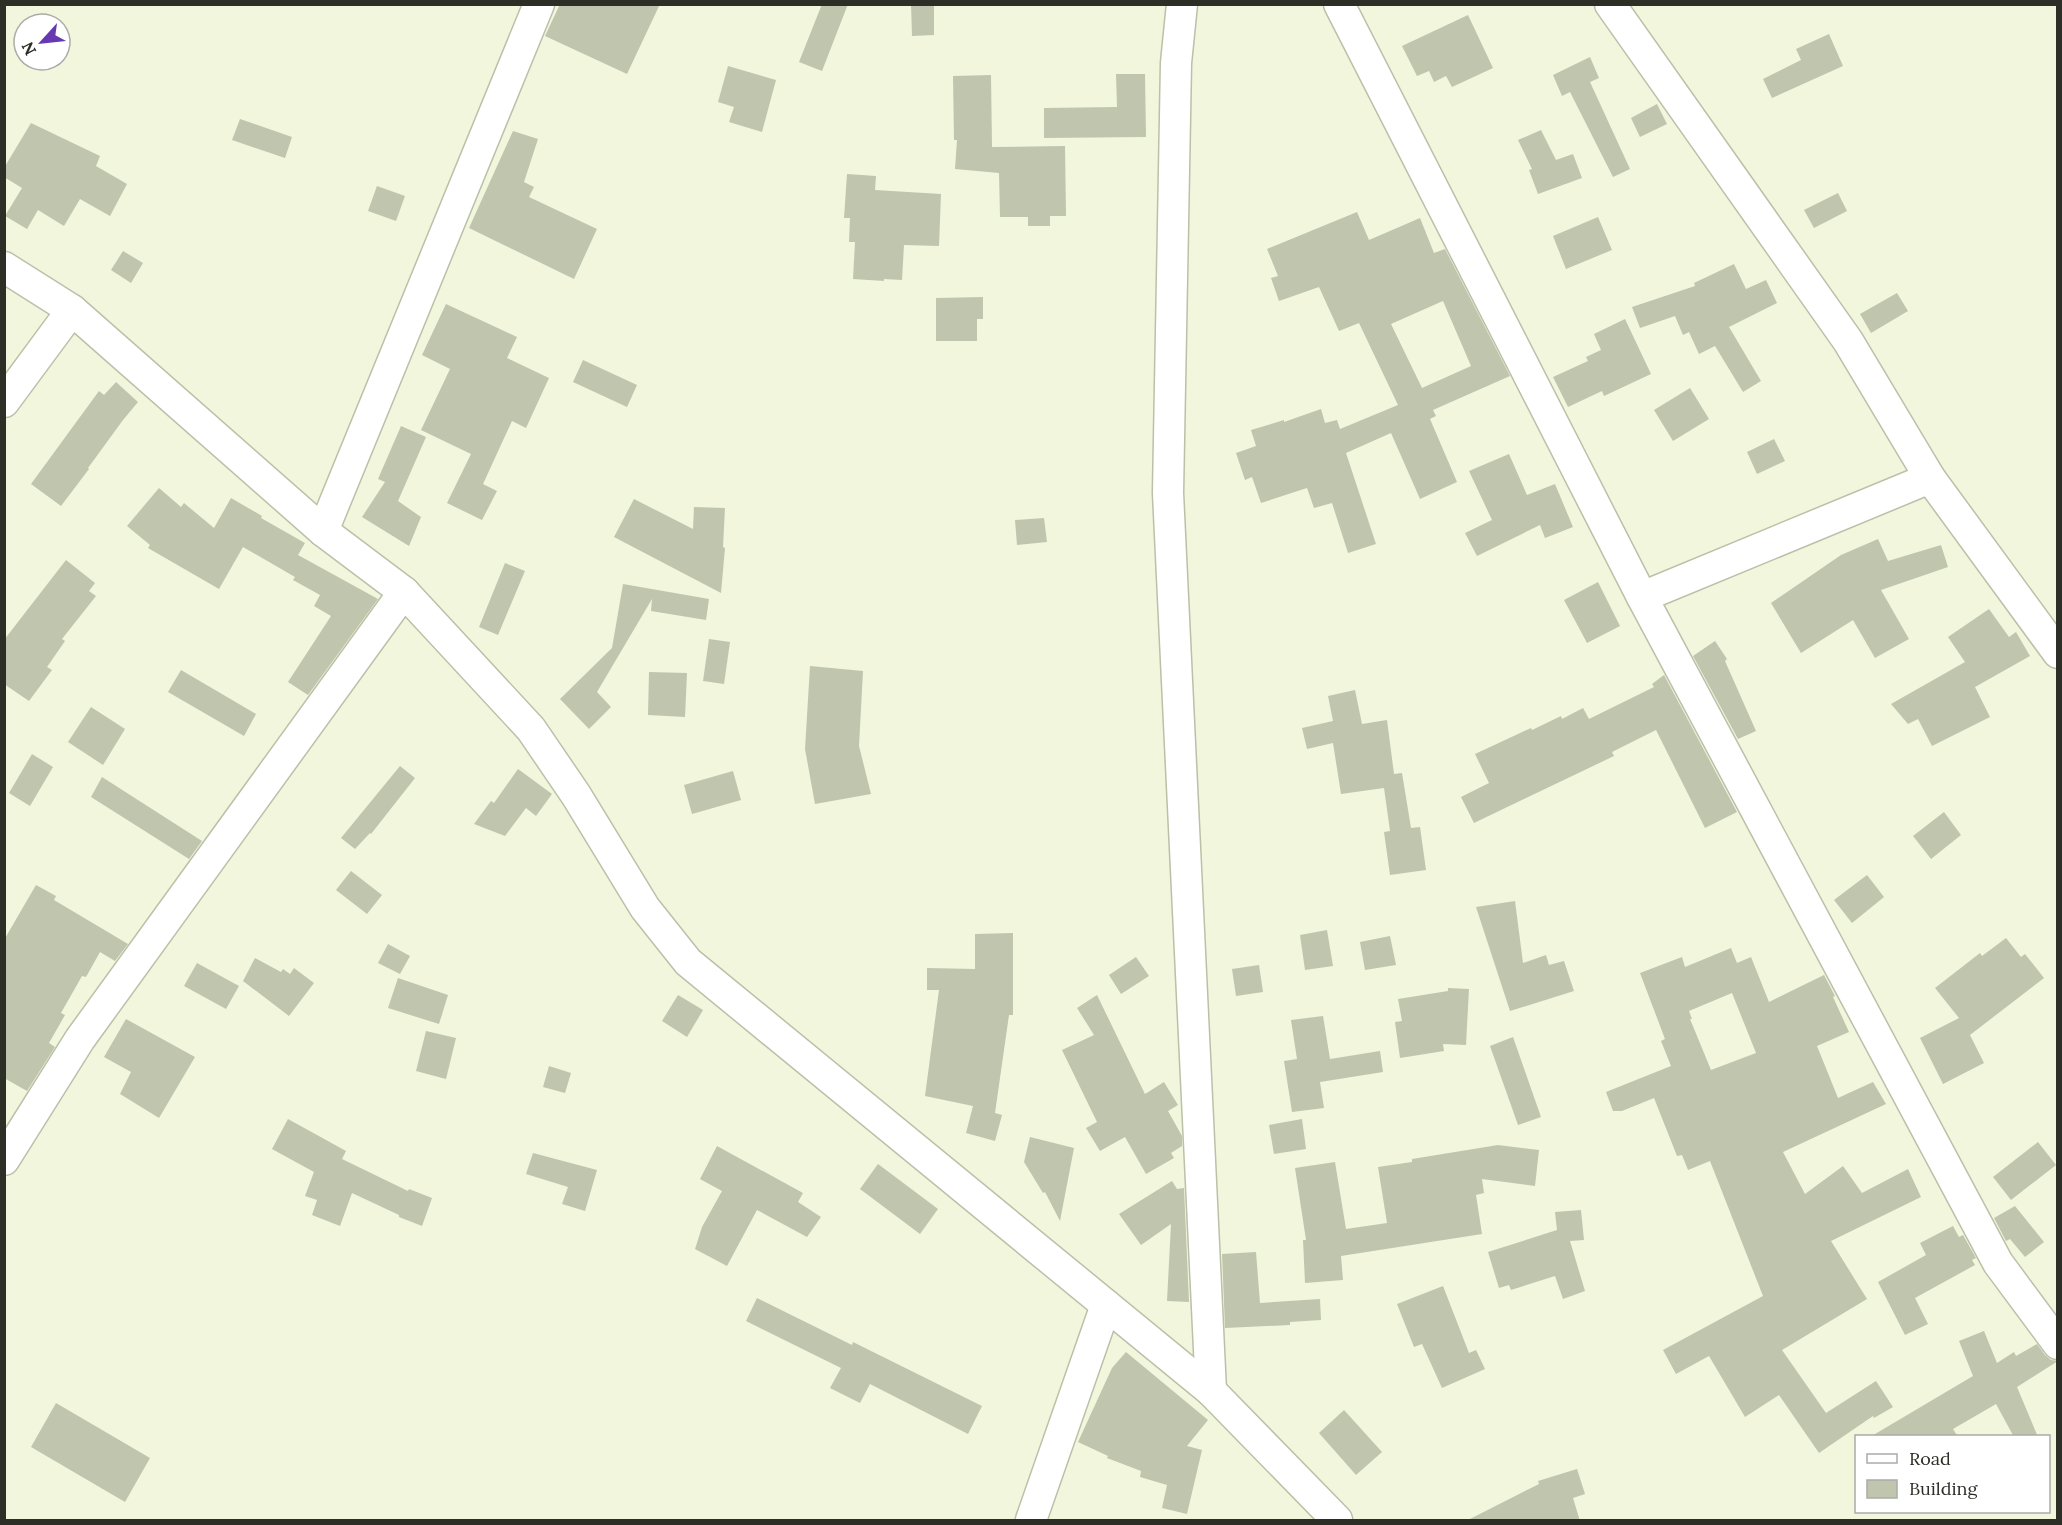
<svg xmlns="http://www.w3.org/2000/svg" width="2062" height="1525" font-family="Lora,serif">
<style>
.building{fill:#c0c5ad;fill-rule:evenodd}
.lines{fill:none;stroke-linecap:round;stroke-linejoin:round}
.street-casing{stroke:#bbc0a8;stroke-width:33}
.street{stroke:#fff;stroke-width:30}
</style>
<rect width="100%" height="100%" fill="#f1f6dd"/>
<!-- building -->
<g class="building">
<path d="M 560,4 L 660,4 L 627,74 L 545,36 Z"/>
<path d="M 822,4 L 848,4 L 822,71 L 799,62 Z"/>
<path d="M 911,4 L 934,4 L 934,35 L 912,36 Z"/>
<path d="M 1468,15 L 1493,68 L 1452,87 L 1446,76 L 1434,82 L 1429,71 L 1417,76 L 1402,46 Z"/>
<path d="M 1829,34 L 1843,66 L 1772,98 L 1763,79 L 1801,60 L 1796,49 Z"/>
<path d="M 1590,57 L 1599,78 L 1590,82 L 1630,169 L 1613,177 L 1570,92 L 1562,96 L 1553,75 Z"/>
<path d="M 728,66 L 776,80 L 762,132 L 729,122 L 734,107 L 718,102 Z"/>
<path d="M 1116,74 L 1145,74 L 1146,137 L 1044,138 L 1044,108 L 1117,107 Z"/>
<path d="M 991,75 L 992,147 L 1065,146 L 1066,216 L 1050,216 L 1050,226 L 1028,226 L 1028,217 L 1000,217 L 999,173 L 955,169 L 957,140 L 954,140 L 953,76 Z"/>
<path d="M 1657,104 L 1667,124 L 1640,137 L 1631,118 Z"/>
<path d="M 240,119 L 292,137 L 285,158 L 232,140 Z"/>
<path d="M 31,123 L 100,156 L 96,166 L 127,184 L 110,216 L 80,199 L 64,226 L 38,210 L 27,229 L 5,216 L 22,188 L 4,177 L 4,168 Z"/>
<path d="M 1541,130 L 1556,160 L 1573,154 L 1582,178 L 1538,194 L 1529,170 L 1532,169 L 1518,140 Z"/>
<path d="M 513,131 L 538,139 L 524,182 L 534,187 L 529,197 L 597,229 L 574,279 L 469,228 Z"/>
<path d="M 847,174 L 876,176 L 875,190 L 941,194 L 939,246 L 904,245 L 902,280 L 884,279 L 884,281 L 853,279 L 855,242 L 849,242 L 850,218 L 844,218 Z"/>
<path d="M 377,186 L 405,196 L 396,221 L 368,211 Z"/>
<path d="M 1838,193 L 1847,211 L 1814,228 L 1804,210 Z"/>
<path d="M 1357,212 L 1369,240 L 1420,218 L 1434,253 L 1445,249 L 1510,376 L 1433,410 L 1436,416 L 1430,419 L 1457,482 L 1420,499 L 1391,433 L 1346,453 L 1376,544 L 1348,553 L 1332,503 L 1314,508 L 1307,488 L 1261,503 L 1252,477 L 1245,480 L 1236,453 L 1256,446 L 1251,430 L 1284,420 L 1284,422 L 1321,409 L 1325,423 L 1337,420 L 1340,429 L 1398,405 L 1359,323 L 1339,331 L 1319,287 L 1279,301 L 1271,278 L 1278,276 L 1267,249 ZM 1443,301 L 1471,366 L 1422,388 L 1391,324 Z"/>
<path d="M 1598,217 L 1612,250 L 1566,269 L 1553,236 Z"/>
<path d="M 123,251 L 143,263 L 131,283 L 111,270 Z"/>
<path d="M 1734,264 L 1746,289 L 1766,280 L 1777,303 L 1729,327 L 1761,381 L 1743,392 L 1715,346 L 1699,354 L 1689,332 L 1683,335 L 1675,316 L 1640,328 L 1632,307 L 1695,286 L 1694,283 Z"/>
<path d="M 1897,293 L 1908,311 L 1871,333 L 1860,314 Z"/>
<path d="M 983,297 L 983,319 L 977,319 L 977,341 L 936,341 L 936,298 Z"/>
<path d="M 446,304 L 517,337 L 507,358 L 549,378 L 526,428 L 512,421 L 483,484 L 497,491 L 482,520 L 447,503 L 471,454 L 421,430 L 450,369 L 422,355 Z"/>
<path d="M 1625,319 L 1651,374 L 1604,396 L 1602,391 L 1568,407 L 1553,377 L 1588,361 L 1586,357 L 1601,350 L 1594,334 Z"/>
<path d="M 583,360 L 637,385 L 627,407 L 573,382 Z"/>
<path d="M 116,382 L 138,402 L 123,420 L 88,468 L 89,469 L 61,506 L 31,484 L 99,391 L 104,395 Z"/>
<path d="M 1690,388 L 1709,419 L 1673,441 L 1654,410 Z"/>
<path d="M 401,426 L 426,437 L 398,501 L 421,517 L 409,546 L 362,517 L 385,482 L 378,479 Z"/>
<path d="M 1774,439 L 1785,461 L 1757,474 L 1747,452 Z"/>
<path d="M 1509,454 L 1527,495 L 1555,484 L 1573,527 L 1545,538 L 1540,525 L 1477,556 L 1465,533 L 1492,520 L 1469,471 Z"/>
<path d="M 159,488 L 181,507 L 184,503 L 214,528 L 231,498 L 262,516 L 261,518 L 305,543 L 298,555 L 378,599 L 308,695 L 288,682 L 331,616 L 314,606 L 320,595 L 293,580 L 295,577 L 243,547 L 219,589 L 148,548 L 150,545 L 127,526 Z"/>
<path d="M 634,499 L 693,529 L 694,507 L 725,508 L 723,547 L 725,548 L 721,593 L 614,537 Z"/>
<path d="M 1044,518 L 1047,542 L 1017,545 L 1015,520 Z"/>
<path d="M 1878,539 L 1888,561 L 1941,545 L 1948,567 L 1881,590 L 1909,639 L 1875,658 L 1853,620 L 1801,653 L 1771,603 L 1841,555 Z"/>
<path d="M 66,560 L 95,583 L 89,591 L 96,596 L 62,639 L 65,641 L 47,667 L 52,670 L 29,701 L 4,684 L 4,640 Z"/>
<path d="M 505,563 L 525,571 L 498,635 L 479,627 Z"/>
<path d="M 1598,582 L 1620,626 L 1587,643 L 1564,600 Z"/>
<path d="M 623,584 L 709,599 L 706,620 L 651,611 L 652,599 L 597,692 L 611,707 L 589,729 L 560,699 L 612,648 Z"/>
<path d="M 1989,609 L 2009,637 L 2016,632 L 2030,656 L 1975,687 L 1990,717 L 1932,746 L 1918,719 L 1908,724 L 1891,704 L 1965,662 L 1948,637 Z"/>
<path d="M 709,639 L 730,642 L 724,684 L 703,681 Z"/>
<path d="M 1715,641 L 1727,659 L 1725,661 L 1756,731 L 1738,739 L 1693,656 Z"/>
<path d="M 810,666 L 863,671 L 859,746 L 871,794 L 815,804 L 805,749 Z"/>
<path d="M 181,670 L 256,714 L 244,736 L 168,692 Z"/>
<path d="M 649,672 L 687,673 L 685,717 L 648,715 Z"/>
<path d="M 1664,675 L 1737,812 L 1705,828 L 1656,730 L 1612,752 L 1614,756 L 1474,823 L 1461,797 L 1489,783 L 1475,754 L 1531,728 L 1532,730 L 1561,716 L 1562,719 L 1583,708 L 1589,719 L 1654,687 L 1652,684 Z"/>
<path d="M 1355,690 L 1362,724 L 1387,720 L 1394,774 L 1402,773 L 1411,828 L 1420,827 L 1426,870 L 1390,875 L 1384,832 L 1390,831 L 1384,788 L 1341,794 L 1333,743 L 1307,749 L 1302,728 L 1333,721 L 1328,696 Z"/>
<path d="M 91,707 L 125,729 L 103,765 L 68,742 Z"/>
<path d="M 32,754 L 53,767 L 30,806 L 9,793 Z"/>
<path d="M 400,766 L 415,778 L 371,834 L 370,833 L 355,849 L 341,838 Z"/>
<path d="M 518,769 L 552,794 L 536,816 L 526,808 L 505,836 L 474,824 L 491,801 L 494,803 Z"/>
<path d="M 733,771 L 741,800 L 692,814 L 684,785 Z"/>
<path d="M 102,777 L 202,841 L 189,859 L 91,797 Z"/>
<path d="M 1944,812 L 1961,835 L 1931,859 L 1913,836 Z"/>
<path d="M 351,871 L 382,895 L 367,914 L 336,890 Z"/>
<path d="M 1867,875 L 1884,897 L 1852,923 L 1834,900 Z"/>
<path d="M 36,885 L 56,896 L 54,900 L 128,944 L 115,961 L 100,952 L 86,977 L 82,976 L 61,1013 L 65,1015 L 49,1043 L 55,1047 L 27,1091 L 4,1078 L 4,940 Z"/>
<path d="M 1515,901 L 1523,963 L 1546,955 L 1549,965 L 1564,961 L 1574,991 L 1510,1011 L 1476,907 Z"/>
<path d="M 1327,930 L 1333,966 L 1305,970 L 1300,935 Z"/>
<path d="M 1013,933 L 1013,1015 L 1009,1015 L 995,1113 L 1002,1115 L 995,1141 L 966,1133 L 973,1106 L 925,1096 L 939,990 L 927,990 L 927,968 L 975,969 L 975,934 Z"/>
<path d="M 1390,936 L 1396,965 L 1365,970 L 1360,942 Z"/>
<path d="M 2006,938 L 2021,957 L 2025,954 L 2044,978 L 1970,1035 L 1984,1063 L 1943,1084 L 1920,1038 L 1959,1018 L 1935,988 L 1980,953 L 1982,956 Z"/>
<path d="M 388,944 L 410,956 L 400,974 L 378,963 Z"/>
<path d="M 1731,948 L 1737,963 L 1751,957 L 1769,1002 L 1824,975 L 1835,996 L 1833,997 L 1849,1032 L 1817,1046 L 1838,1098 L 1873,1082 L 1886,1104 L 1783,1152 L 1805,1194 L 1843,1166 L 1862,1193 L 1908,1169 L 1921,1197 L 1831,1241 L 1867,1299 L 1782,1350 L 1826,1413 L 1876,1381 L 1893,1407 L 1874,1418 L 1873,1416 L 1819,1453 L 1779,1395 L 1745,1417 L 1709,1356 L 1676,1374 L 1663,1350 L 1763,1296 L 1710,1161 L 1688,1170 L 1682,1155 L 1677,1156 L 1654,1098 L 1622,1111 L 1613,1111 L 1606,1092 L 1671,1066 L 1661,1041 L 1665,1039 L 1640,973 L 1682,957 L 1685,967 ZM 1732,993 L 1756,1053 L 1711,1070 L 1690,1019 L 1692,1019 L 1689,1011 Z"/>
<path d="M 1136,957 L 1149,976 L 1121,994 L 1109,975 Z"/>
<path d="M 255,958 L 281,972 L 283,969 L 290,974 L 294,968 L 314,983 L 289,1016 L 243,981 Z"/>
<path d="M 197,963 L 239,986 L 226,1009 L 184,986 Z"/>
<path d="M 1259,965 L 1263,992 L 1236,996 L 1232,969 Z"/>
<path d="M 398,978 L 448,995 L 439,1024 L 388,1008 Z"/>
<path d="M 1448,988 L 1469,989 L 1466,1045 L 1443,1044 L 1444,1051 L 1400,1058 L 1395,1022 L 1402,1021 L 1398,999 L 1448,991 Z"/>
<path d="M 678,995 L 703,1010 L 687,1037 L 662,1021 Z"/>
<path d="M 1097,995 L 1145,1094 L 1164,1082 L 1178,1105 L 1168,1111 L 1182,1136 L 1182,1146 L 1171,1153 L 1174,1158 L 1146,1174 L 1125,1137 L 1100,1151 L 1086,1128 L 1097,1122 L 1062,1050 L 1094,1035 L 1077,1008 Z"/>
<path d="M 1323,1016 L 1330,1059 L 1380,1051 L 1383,1072 L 1320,1082 L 1324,1108 L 1292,1112 L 1284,1061 L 1297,1059 L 1291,1020 Z"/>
<path d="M 126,1019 L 195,1057 L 159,1118 L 120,1094 L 131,1072 L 104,1057 Z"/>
<path d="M 426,1031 L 456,1038 L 446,1079 L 416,1071 Z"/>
<path d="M 1513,1037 L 1541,1117 L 1518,1125 L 1490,1046 Z"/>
<path d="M 549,1066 L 571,1073 L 565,1093 L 543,1087 Z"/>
<path d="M 288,1119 L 346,1151 L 342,1159 L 408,1191 L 409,1189 L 432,1198 L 422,1226 L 399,1217 L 399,1215 L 352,1193 L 340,1226 L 312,1215 L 317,1200 L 305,1196 L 314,1172 L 272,1149 Z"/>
<path d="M 1302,1119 L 1306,1149 L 1274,1154 L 1269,1125 Z"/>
<path d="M 1030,1137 L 1074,1148 L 1060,1221 L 1045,1192 L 1043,1193 L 1024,1162 Z"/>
<path d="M 2038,1142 L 2056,1165 L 2011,1200 L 1993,1177 Z"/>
<path d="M 1498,1145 L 1539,1150 L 1535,1186 L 1482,1179 L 1484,1193 L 1476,1195 L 1482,1234 L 1341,1256 L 1343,1280 L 1305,1283 L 1303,1240 L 1306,1240 L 1295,1168 L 1335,1162 L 1346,1229 L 1387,1223 L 1378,1167 L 1412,1162 L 1412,1159 Z"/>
<path d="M 717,1146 L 803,1193 L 798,1202 L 821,1217 L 807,1237 L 757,1210 L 727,1266 L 695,1249 L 702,1227 L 722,1191 L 700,1179 Z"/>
<path d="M 533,1153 L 597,1170 L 585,1211 L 562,1204 L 568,1187 L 526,1174 Z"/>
<path d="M 878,1164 L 938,1209 L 920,1234 L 860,1189 Z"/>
<path d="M 1172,1181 L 1177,1189 L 1184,1188 L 1189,1302 L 1167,1301 L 1171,1224 L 1141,1245 L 1119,1214 Z"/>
<path d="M 2015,1206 L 2044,1242 L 2025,1257 L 2010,1239 L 2006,1241 L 1994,1218 Z"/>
<path d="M 1581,1210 L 1584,1240 L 1570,1241 L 1585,1291 L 1563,1299 L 1555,1276 L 1511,1290 L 1509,1285 L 1499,1288 L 1488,1252 L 1557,1230 L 1555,1212 Z"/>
<path d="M 1953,1226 L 1959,1237 L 1963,1235 L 1976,1258 L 1972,1260 L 1975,1265 L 1915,1298 L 1928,1324 L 1905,1335 L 1878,1282 L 1926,1255 L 1920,1243 Z"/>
<path d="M 1256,1252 L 1260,1303 L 1320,1299 L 1321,1320 L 1290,1322 L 1290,1325 L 1225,1328 L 1222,1254 Z"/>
<path d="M 1443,1286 L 1469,1353 L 1476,1350 L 1485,1369 L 1442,1388 L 1422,1344 L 1414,1347 L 1397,1304 Z"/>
<path d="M 757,1298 L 852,1345 L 853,1342 L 982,1406 L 968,1434 L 870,1384 L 860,1403 L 830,1388 L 841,1368 L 746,1321 Z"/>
<path d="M 1984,1331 L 1997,1363 L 2014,1352 L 2016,1356 L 2037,1344 L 2045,1355 L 2051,1360 L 2058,1361 L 2017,1387 L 2038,1437 L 2014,1437 L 1996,1404 L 1953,1429 L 1958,1437 L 1870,1437 L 1973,1376 L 1959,1341 Z"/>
<path d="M 1126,1352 L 1208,1420 L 1187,1446 L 1202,1450 L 1187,1514 L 1162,1508 L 1167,1485 L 1140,1477 L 1141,1471 L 1107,1458 L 1108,1456 L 1078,1442 L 1112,1368 Z"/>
<path d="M 56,1403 L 150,1458 L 125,1502 L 31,1447 Z"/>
<path d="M 1344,1410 L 1382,1452 L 1356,1475 L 1319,1433 Z"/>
<path d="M 1577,1469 L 1585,1494 L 1573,1498 L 1580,1521 L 1466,1521 L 1539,1484 L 1538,1481 Z"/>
</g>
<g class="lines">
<!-- street casing -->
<g class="street-casing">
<g id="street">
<path d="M 1182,4 L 1176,63 L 1168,493 L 1211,1391"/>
<path d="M 1339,4 L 1642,597 L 1998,1263 L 2058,1344"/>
<path d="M 1610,4 L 1848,341 L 1930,478 L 2058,653"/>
<path d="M 4,267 L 72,310 L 323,531 L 404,592 L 531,729 L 576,795 L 645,908 L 688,962 L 1211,1391 L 1337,1520"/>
<path d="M 4,402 L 72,310"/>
<path d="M 323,531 L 539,4"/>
<path d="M 1642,597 L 1930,478"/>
<path d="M 4,1160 L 80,1039 L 404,592"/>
<path d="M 1031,1520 L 1106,1305"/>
</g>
</g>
<!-- street -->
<use href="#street" class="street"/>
</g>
<!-- border -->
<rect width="2062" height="1525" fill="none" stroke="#2d2f26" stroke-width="12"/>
<!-- legend -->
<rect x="1855" y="1435" width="195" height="78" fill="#ffffff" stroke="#abaca8" stroke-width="1.5"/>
<rect x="1867" y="1454" width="30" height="9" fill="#ffffff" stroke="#abaca8" stroke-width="1.5"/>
<text x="1909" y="1465" font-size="18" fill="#2d2f26">Road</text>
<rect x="1867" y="1480" width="30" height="18" fill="#c0c5ad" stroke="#abaca8" stroke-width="1.5"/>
<text x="1909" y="1495" font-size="18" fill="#2d2f26">Building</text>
<!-- north arrow -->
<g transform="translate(42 42) rotate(243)"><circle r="28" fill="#ffffff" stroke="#abaca8" stroke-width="1.5"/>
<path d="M0-4.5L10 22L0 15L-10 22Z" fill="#6639b0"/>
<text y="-9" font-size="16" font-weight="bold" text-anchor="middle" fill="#2d2f26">N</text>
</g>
</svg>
